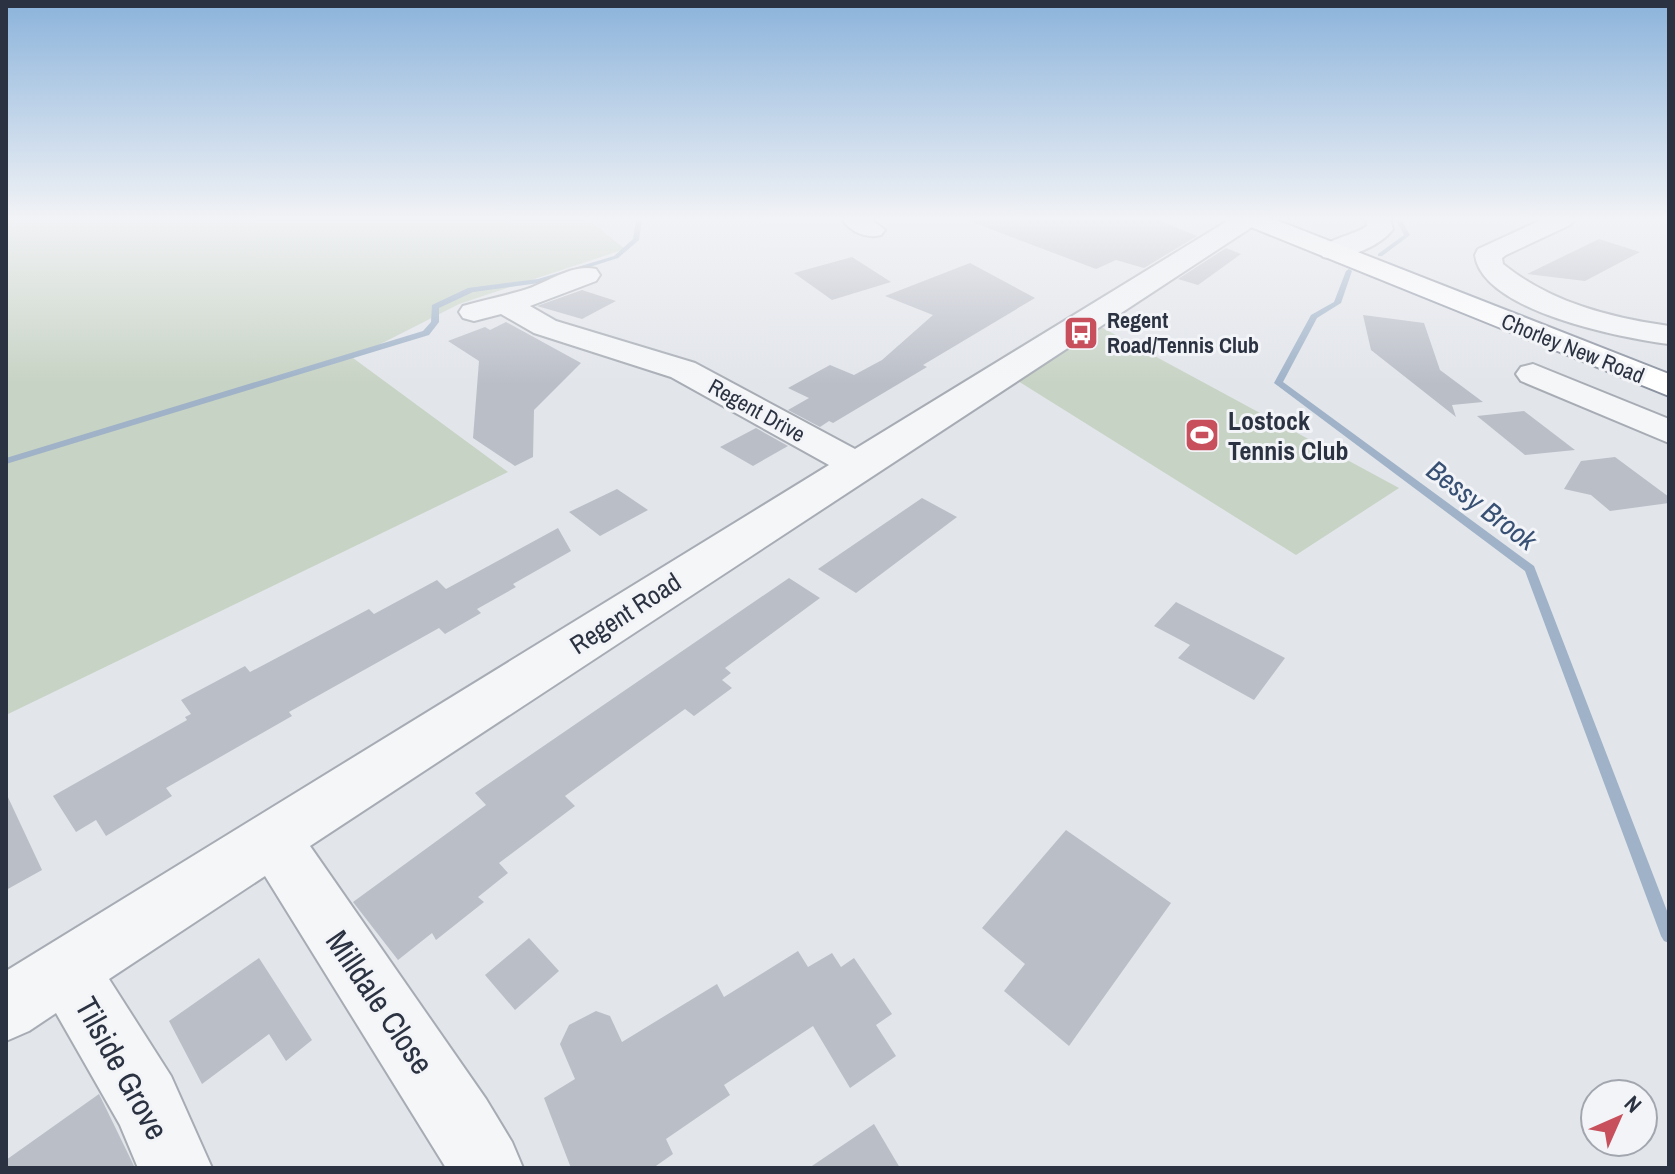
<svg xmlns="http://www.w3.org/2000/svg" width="1675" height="1174" font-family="'Archivo Narrow',sans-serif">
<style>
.green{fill:#c7d3c4}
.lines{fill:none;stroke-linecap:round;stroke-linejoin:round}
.stream{fill:#9fb2c8;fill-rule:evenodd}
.building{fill:#babec7}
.minor-casing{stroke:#a7acb4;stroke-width:4}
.highway-casing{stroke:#8b92a0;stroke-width:4}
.minor{fill:#f5f6f8;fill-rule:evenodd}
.highway{fill:#fff;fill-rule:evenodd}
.labels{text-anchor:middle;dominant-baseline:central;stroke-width:6;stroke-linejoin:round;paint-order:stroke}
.far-poi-label{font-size:22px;font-weight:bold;fill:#2b3241;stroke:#f2f4f7;text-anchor:start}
.far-street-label{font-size:22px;fill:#2b3241;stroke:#f2f4f7}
.poi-label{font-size:26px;font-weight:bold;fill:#2b3241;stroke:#f2f4f7;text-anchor:start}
.street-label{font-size:26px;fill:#2b3241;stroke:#f2f4f7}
.water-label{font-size:28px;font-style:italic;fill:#375073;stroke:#f2f4f7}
.near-street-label{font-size:32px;fill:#2b3241;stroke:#f2f4f7}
</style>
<rect width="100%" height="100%" fill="#e2e5ea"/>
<!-- green -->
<g class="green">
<path d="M 6,220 L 589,220 L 625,249 L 459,304 L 353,358 L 508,472 L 6,715 Z"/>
<path d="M 1101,327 L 1399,488 L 1296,555 L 1018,381 Z"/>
</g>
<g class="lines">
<!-- stream -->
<g class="stream">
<path d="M 636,220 L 642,220 L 639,240 L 618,258 L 539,283 L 473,292 L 439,308 L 439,322 L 429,335 L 6,464 L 6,458 L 423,331 L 431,322 L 432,305 L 468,288 L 538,279 L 614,256 L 633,239 Z"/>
<path d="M 1396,220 L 1402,220 L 1410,235 L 1382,256 L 1378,256 L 1378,254 L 1404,235 Z"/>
<path d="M 1349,269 L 1352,271 L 1341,303 L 1317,318 L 1283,382 L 1534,566 L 1669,916 L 1669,943 L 1664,941 L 1661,936 L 1525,571 L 1274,383 L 1311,315 L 1334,302 L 1346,271 Z"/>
</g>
</g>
<!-- building -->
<g class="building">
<path d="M 972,220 L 1158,220 L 1197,236 L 1144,268 L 1116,260 L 1096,269 L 972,222 Z"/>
<path d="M 1599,239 L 1640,252 L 1585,281 L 1527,274 Z"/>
<path d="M 1226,248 L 1241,254 L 1198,285 L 1178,279 Z"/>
<path d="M 852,257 L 891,282 L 832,300 L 794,273 Z"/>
<path d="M 970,263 L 1035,298 L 923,365 L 927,367 L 833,423 L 829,421 L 820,427 L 788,410 L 809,398 L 788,388 L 830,365 L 854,375 L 882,360 L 933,315 L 885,296 Z"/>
<path d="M 582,290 L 616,301 L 582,319 L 537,306 Z"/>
<path d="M 1363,315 L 1424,323 L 1440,370 L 1483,402 L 1452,405 L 1456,417 L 1371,350 Z"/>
<path d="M 506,322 L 581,363 L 534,410 L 533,457 L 515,466 L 473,438 L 479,361 L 448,341 L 485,327 L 490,330 Z"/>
<path d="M 1524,411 L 1575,450 L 1525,455 L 1477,416 Z"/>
<path d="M 756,428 L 788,446 L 753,466 L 720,447 Z"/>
<path d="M 1615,457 L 1669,497 L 1669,503 L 1610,511 L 1591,495 L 1564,489 L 1581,461 Z"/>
<path d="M 617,489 L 648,510 L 600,536 L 569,512 Z"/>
<path d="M 922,498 L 957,517 L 856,593 L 818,569 Z"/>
<path d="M 558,528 L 571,551 L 513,584 L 516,587 L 477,609 L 481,613 L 445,634 L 439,628 L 289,712 L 292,716 L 166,788 L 172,796 L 106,836 L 96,820 L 76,832 L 53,796 L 187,720 L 185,717 L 191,714 L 181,700 L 245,666 L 250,672 L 369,609 L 374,614 L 437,580 L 446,589 Z"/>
<path d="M 789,578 L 820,598 L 725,668 L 731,673 L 722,680 L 732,688 L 694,716 L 685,709 L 565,796 L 575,806 L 499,863 L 508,873 L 478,897 L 484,902 L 436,940 L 432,933 L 398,960 L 353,902 L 486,805 L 475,793 Z"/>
<path d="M 1176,602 L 1285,658 L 1254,700 L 1178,658 L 1190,645 L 1154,626 Z"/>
<path d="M 6,793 L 42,870 L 6,890 Z"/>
<path d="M 1066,830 L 1171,903 L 1069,1046 L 1004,991 L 1025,964 L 982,928 Z"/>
<path d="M 529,938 L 559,971 L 515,1010 L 485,975 Z"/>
<path d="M 798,951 L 808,967 L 832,953 L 841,967 L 854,958 L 892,1014 L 876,1025 L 896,1056 L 850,1088 L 813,1026 L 724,1085 L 730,1095 L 666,1139 L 673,1154 L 653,1168 L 571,1168 L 544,1098 L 575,1079 L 560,1044 L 569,1025 L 596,1011 L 610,1016 L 622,1042 L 717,984 L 724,997 Z"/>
<path d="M 259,958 L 312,1040 L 286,1061 L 269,1034 L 202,1084 L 169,1021 Z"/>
<path d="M 99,1094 L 135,1168 L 6,1168 L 6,1160 Z"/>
<path d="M 874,1124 L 900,1168 L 809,1168 Z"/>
</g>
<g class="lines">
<!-- minor casing -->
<g class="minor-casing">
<g id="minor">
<path d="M 843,220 L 872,220 L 885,230 L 881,235 C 867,239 850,232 843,220 Z"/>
<path d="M 1229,220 L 1259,220 L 1255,225 L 310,846 L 486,1099 L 512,1142 L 523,1168 L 446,1168 L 265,876 L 109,979 L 171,1076 L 212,1168 L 138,1168 L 120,1125 L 56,1013 L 29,1031 L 6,1041 L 6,971 L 829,465 L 671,377 L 534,333 L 501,314 L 474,321 L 463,318 L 459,312 L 463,306 C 484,300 504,296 524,290 C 547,283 572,263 596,269 L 600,275 L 596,281 L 530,306 L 556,321 L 695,363 L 855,449 Z"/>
<path d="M 1366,220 L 1390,220 L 1393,229 C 1381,246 1343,262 1323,257 L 1319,251 C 1328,238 1353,236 1367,226 Z"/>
<path d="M 1541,220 L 1574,220 L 1570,225 L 1506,255 L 1502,258 L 1503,264 C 1550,302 1610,318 1669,326 L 1669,344 C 1622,338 1482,311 1475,255 L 1478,249 Z"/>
<path d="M 1533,364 L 1669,419 L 1669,443 L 1521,381 L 1516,374 L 1521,367 Z"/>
</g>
</g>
<!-- highway casing -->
<g class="highway-casing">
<path id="highway" d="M 1242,220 L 1276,220 L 1669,374 L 1669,396 L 1246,225 Z"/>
</g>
<!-- minor -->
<use href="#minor" class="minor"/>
<!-- highway -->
<use href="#highway" class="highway"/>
</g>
<!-- sky -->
<linearGradient id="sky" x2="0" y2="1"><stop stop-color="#8bb3db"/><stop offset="0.57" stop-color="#f2f3f6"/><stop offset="1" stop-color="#f2f3f6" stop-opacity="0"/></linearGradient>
<rect width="1675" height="384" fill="url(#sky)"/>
<!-- icons -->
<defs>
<g id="bus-square" transform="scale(1.8)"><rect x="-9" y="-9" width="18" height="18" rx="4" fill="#c84f5c" stroke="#f2f4f7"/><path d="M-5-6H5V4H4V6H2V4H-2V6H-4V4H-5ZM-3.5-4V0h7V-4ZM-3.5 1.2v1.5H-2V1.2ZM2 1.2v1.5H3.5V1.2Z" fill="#fff"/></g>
<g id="stadium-square" transform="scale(1.8)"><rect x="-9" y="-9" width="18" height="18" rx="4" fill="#c84f5c" stroke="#f2f4f7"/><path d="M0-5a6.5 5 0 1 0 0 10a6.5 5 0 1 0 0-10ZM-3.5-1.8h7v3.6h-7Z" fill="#fff"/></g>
</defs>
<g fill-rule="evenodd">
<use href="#bus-square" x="1081" y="333"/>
<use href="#stadium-square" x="1202" y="435"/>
</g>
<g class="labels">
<!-- far-poi labels -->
<g class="far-poi-label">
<text x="1107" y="320">Regent<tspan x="1107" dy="25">Road/Tennis Club</tspan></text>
</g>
<!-- far-street labels -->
<g class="far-street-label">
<text transform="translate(1573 348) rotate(22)">Chorley New Road</text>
<text transform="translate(757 410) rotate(29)">Regent Drive</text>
</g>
<!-- poi labels -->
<g class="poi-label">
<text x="1228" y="420">Lostock<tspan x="1228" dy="30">Tennis Club</tspan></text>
</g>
<!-- street labels -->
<g class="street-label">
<text transform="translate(625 613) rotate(-33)">Regent Road</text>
</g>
<!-- water labels -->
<g class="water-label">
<text transform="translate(1482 505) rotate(37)">Bessy Brook</text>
</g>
<!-- near-street labels -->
<g class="near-street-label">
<text transform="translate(380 1002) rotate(56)">Milldale Close</text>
<text transform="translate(122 1068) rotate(61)">Tilside Grove</text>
</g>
</g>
<!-- border -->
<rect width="1675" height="1174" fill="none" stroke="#2b3241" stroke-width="16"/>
<!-- north arrow -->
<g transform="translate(1619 1118) rotate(45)"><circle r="38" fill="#f2f4f7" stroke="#a2a6ae" stroke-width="2"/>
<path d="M0-6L14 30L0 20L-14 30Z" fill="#c84f5c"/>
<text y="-12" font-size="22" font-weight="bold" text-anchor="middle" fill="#2b3241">N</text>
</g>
</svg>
